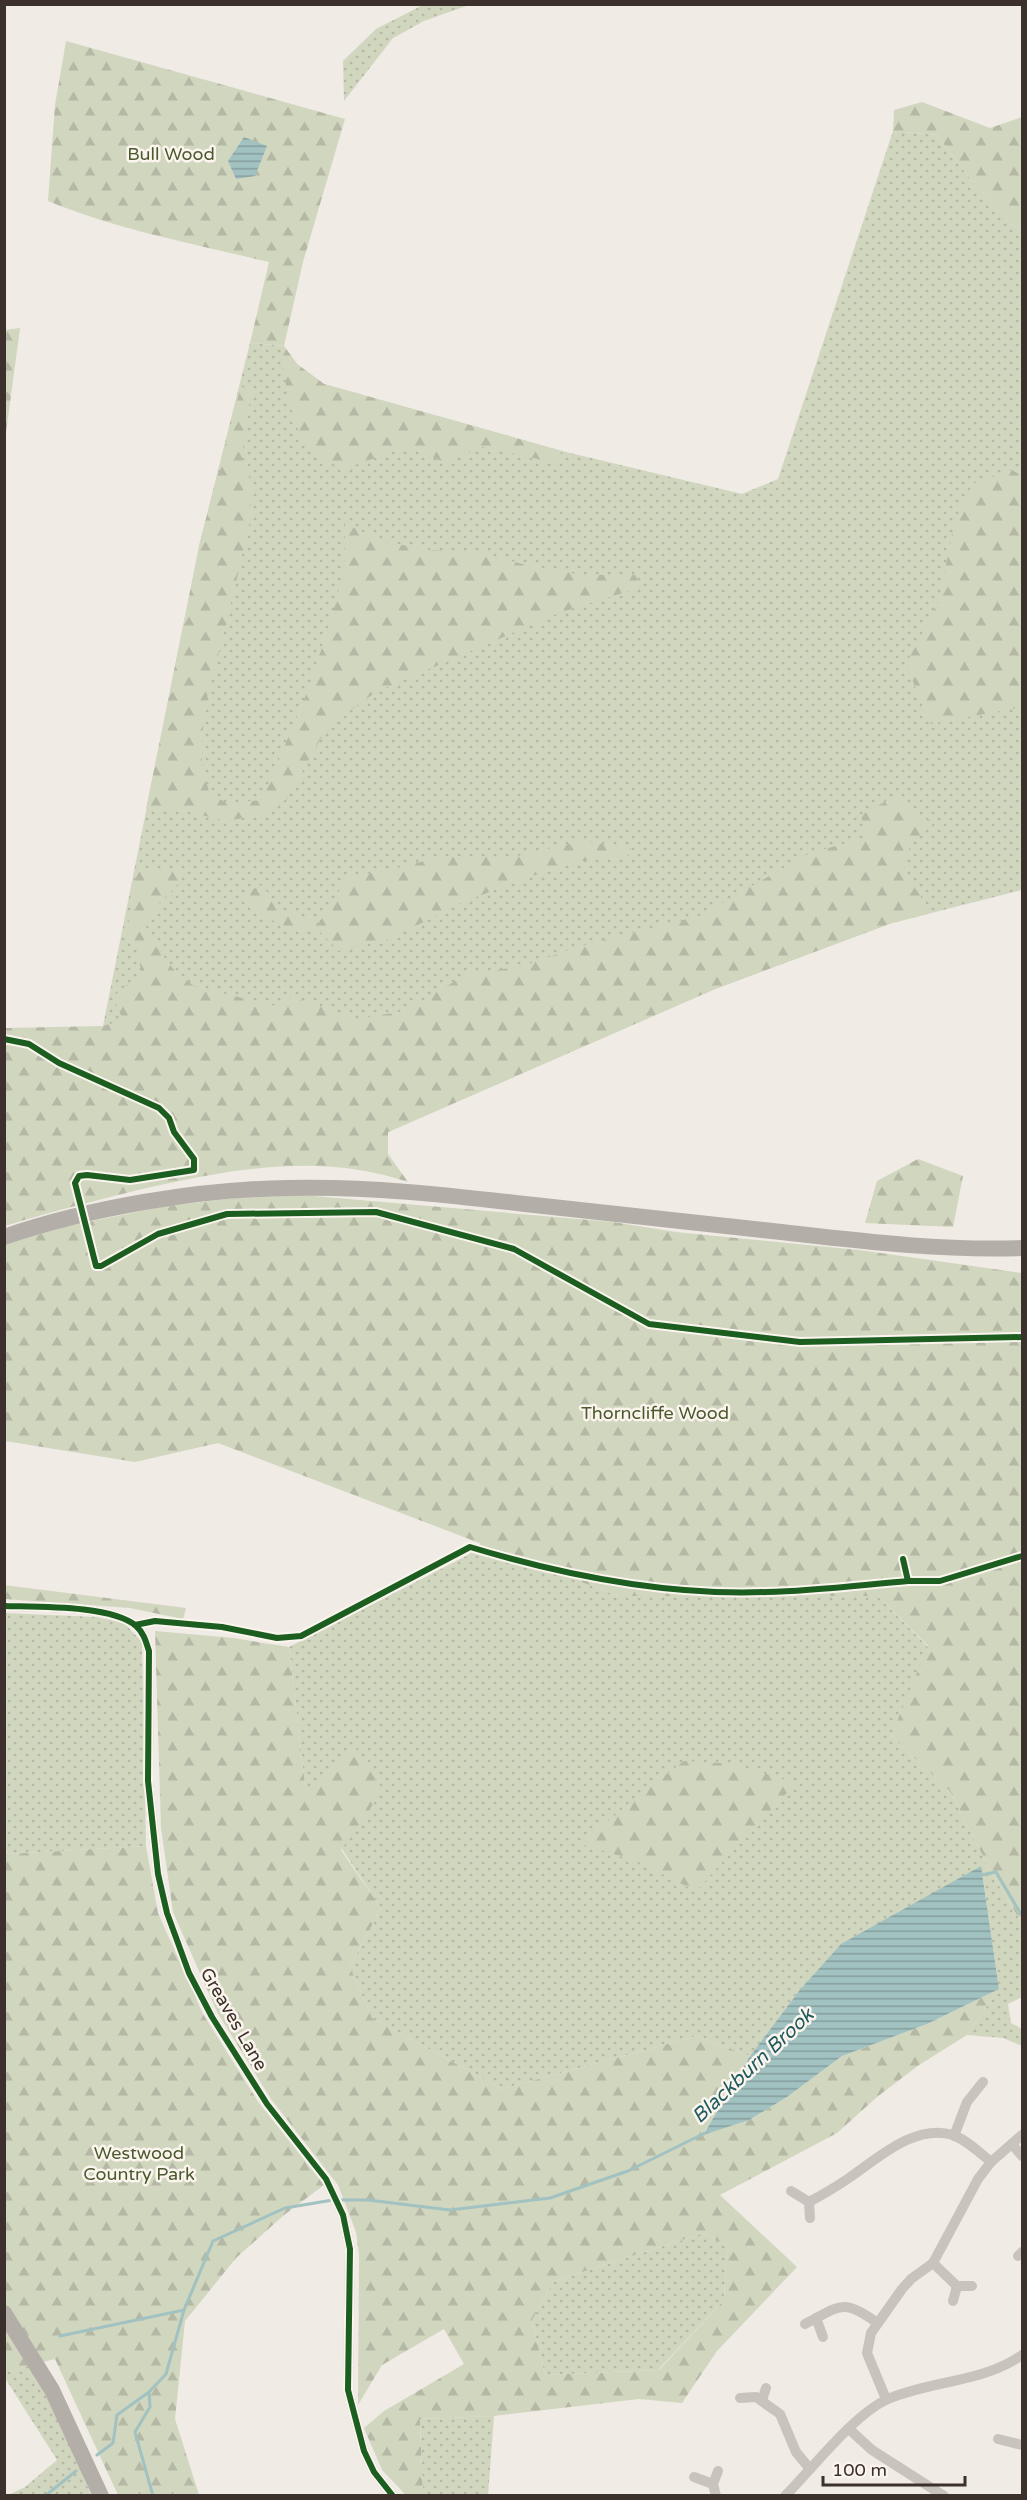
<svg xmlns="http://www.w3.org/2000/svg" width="1027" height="2500" font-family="'Varela Round',sans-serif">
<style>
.grass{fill:url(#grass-dots)}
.forest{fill:url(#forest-firs);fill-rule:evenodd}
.water{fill:url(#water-rules)}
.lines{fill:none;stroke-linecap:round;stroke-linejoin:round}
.stream{stroke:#a1c2c1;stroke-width:3}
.minor{stroke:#c9c3be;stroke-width:10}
.trunk{stroke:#b4aea8;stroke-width:16}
.cycleway-casing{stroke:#fbf5ee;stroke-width:10}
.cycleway{stroke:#1b5e20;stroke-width:6}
.labels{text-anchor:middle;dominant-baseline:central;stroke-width:5;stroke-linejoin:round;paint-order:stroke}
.park-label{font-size:18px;fill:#4a5a2e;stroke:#fbf5ee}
.street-label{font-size:18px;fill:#3b302b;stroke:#fbf5ee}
.water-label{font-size:20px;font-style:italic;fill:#1f5a5e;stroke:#fbf5ee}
</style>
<defs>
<pattern id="grass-dots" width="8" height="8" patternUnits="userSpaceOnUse" patternTransform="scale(1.5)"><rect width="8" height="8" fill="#d1d6bf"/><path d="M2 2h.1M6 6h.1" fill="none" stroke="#b4b8a4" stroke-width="1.8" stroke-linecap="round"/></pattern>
<pattern id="forest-firs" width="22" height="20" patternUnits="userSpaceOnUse" patternTransform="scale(1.5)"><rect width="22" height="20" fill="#d1d6bf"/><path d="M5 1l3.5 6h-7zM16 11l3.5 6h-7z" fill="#b4b8a4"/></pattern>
<pattern id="water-rules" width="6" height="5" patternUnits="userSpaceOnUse" patternTransform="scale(1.5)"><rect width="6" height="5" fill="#a1c2c1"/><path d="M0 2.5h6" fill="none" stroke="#849e9d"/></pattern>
</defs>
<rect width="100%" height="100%" fill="#f0ebe5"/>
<!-- grass -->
<g class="grass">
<path d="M 423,5 L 469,5 L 424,21 L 393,38 L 344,101 L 343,61 L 376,29 Z"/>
<path d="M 893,131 L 937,135 L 971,180 L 1016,228 L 1022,230 L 1022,890 L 892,923 L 715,989 L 388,1132 L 103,1026 L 200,542 L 250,343 L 284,346 L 297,364 L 324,384 L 562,451 L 742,494 L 778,479 Z"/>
<path d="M 481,1543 L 618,1596 L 878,1596 L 930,1649 L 891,1736 L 950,1791 L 992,1874 L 1022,1923 L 1022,1997 L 1008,2004 L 1011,2023 L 1022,2029 L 1022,2046 L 1003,2038 L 967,2035 L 999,1989 L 981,1866 L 799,1991 L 750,2056 L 697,2036 L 502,2089 L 372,2018 L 350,1967 L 381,1908 L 306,1795 L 289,1647 L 468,1555 Z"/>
<path d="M 5,1613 L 96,1617 L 124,1623 L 142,1642 L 146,1846 L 9,1854 L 5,1849 Z"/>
<path d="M 704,2233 L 727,2246 L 724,2300 L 658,2370 L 545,2375 L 532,2320 L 554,2281 Z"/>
<path d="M 31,2365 L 72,2448 L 91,2495 L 8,2495 L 25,2487 L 57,2460 L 5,2378 L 5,2372 Z"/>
<path d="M 494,2416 L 488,2495 L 423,2495 L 420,2419 Z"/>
</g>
<!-- forest -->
<g class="forest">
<path d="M 66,41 L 345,119 L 303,262 L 284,346 L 297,364 L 324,384 L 562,451 L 556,463 L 483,447 L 445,463 L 418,450 L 406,447 L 344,469 C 335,464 318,460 311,452 C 294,434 280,371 284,346 L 250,343 L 269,262 C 195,244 118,230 48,201 L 55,105 Z"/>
<path d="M 922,102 L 990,128 L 1022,117 L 1022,230 L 1016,228 L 971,180 L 937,135 L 893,131 L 894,110 Z"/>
<path d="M 20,328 L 5,440 L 5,330 Z"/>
<path d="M 241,386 L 251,392 L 242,456 L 251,483 L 251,517 L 222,642 L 209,686 L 202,734 L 202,770 L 210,794 L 227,803 L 262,800 L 308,690 L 330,623 L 344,571 L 345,524 L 386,542 L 430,550 L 480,552 L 522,564 L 582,575 L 635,575 L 642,587 L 559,613 L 376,692 L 351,710 L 321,738 L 287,799 L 260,815 L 226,821 L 189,812 L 146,809 L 200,542 Z"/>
<path d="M 1012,470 L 1022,476 L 1022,707 L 930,724 L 906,664 L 938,604 L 954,525 L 972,484 Z"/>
<path d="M 899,794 L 913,814 L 935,822 L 910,846 L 903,870 L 921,897 L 928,914 L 892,923 L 715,989 L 388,1132 L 388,1154 L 408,1182 C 323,1153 236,1168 151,1187 C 101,1199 53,1211 5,1226 L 5,1028 L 103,1026 L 123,1020 L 114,999 L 117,993 L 141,974 L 139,953 L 127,932 L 136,874 L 144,868 L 179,870 L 182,880 L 157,906 L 146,927 L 154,943 L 174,970 L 194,986 L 280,1007 L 292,997 L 356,1019 L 405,1011 L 469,973 L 520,967 L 580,946 L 699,916 L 810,853 L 865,838 L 861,815 Z"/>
<path d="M 582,841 L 631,848 L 627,856 L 576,862 L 532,876 L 458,904 L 393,938 L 339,951 L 318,930 L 289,929 L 250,909 L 245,893 L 262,885 L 281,910 L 319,923 L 349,875 L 381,872 L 444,856 L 513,857 Z"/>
<path d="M 918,1159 L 963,1176 L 953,1227 L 865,1223 L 877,1181 Z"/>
<path d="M 279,1193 L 613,1222 L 676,1232 L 859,1250 L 1022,1273 L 1022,1923 L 992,1874 L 950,1791 L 891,1736 L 928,1646 L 878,1596 L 618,1596 L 218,1443 L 135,1462 L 5,1441 L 4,1245 L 63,1227 L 166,1206 Z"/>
<path d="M 4,1585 L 186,1608 L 183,1619 L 130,1608 L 5,1599 Z"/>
<path d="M 155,1631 L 233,1638 L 289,1647 L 306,1794 L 353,1744 L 383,1790 L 341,1850 L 381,1908 L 350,1967 L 372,2018 L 502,2089 L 697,2036 L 750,2056 L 703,2134 L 749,2120 L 787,2097 L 842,2056 L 927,2024 L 999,1989 L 967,2035 L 919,2065 L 877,2097 L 837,2133 L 720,2195 L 797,2267 L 717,2351 L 682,2403 L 639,2399 L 494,2416 L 420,2419 L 423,2495 L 406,2495 L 382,2470 L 364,2428 L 384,2411 L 464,2364 L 444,2329 L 382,2365 L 358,2405 L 359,2255 L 356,2232 L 338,2185 L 271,2099 L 217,2012 L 173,1912 L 161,1828 ZM 704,2233 L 727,2246 L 724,2300 L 659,2370 L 545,2375 L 532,2320 L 554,2281 Z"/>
<path d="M 684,1761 L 734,1764 L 796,1783 L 696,1891 L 636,1861 L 581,1844 L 640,1794 Z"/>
<path d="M 146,1846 L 158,1913 L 203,2014 L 259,2103 L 324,2185 L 284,2215 L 236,2258 L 185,2321 L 175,2419 L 199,2495 L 118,2495 L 55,2359 L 5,2372 L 4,1849 L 9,1854 Z"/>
</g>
<!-- water -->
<g class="water">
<path d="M 244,137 L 267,146 L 255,176 L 236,179 L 228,161 Z"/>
<path d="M 981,1866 L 999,1989 L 927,2024 L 842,2056 L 787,2097 L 749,2120 L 703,2135 L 750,2056 L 799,1991 L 841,1944 Z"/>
</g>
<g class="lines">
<!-- stream -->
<g class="stream">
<path d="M 981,1875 L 996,1872 L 1022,1916"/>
<path d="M 339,2200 L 368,2200 L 450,2210 L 550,2198 L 628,2171 L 705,2133"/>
<path d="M 60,2336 L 184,2310"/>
<path d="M 149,2392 L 150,2407 L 135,2432 L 153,2496"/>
<path d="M 97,2455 L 113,2443 L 117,2415 L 149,2392 L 166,2374 L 184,2310 L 213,2241 L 285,2208 L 333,2200"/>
<path d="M 45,2496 L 76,2471"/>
</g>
<!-- minor -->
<g class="minor">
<path d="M 4,1606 C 37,1607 112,1605 136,1626 C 144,1633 146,1642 149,1651 L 148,1781 L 158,1874 L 167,1913 L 189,1973 L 212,2017 L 267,2104 L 326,2179 L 343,2215 L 350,2249 L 348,2390 L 364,2451 L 374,2472 L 393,2496"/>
<path d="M 954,2136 L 967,2102 L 983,2082"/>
<path d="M 1012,2144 L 1022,2156"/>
<path d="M 791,2191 L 809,2202 C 822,2195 836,2187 849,2178 C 877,2159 915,2123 953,2135 C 968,2141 979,2152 991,2162"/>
<path d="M 809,2202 L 810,2218"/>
<path d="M 1018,2256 L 1022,2252"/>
<path d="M 933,2263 L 957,2286"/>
<path d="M 953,2301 L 957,2286 L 972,2286"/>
<path d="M 816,2318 L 823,2337"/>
<path d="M 805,2324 C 839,2307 842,2297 876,2322"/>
<path d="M 740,2398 L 756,2397 L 780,2414 L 796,2452 L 810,2469"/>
<path d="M 886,2399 L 867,2353 L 871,2333 L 902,2289 L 911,2279 L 933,2263 L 978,2179 L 991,2162 L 1022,2135"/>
<path d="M 762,2400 L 766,2388"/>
<path d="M 849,2429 L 872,2450 L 944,2496"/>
<path d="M 998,2439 L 1022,2445"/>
<path d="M 694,2477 L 713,2484"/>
<path d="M 716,2496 L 713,2484 L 718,2471"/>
<path d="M 785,2496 C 813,2468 854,2414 888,2399 C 932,2380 982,2383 1022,2355"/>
</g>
<!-- trunk -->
<g class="trunk">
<path d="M 4,1237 C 88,1208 199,1189 288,1188 C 367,1186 447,1195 525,1204 C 610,1213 696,1223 781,1232 C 861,1241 942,1251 1022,1248"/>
<path d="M 4,2313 L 52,2390 L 101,2496"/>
</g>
<!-- cycleway casing -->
<g class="cycleway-casing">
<g id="cycleway">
<path d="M 4,1039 L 29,1044 L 59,1063 L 159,1108 L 169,1118 L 174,1132 L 194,1159 L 194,1170 L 130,1180 L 87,1175 L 79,1176 L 75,1183 L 96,1266 L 101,1266 L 158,1234 L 227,1214 L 376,1212 L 514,1249 L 649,1324 L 800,1342 L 1022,1337"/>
<path d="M 908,1581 L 940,1581 L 1022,1556"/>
<path d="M 4,1606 C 37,1607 112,1605 136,1626 C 144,1633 146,1642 149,1651 L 148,1781 L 158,1874 L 167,1913 L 189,1973 L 212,2017 L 267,2104 L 326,2179 L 343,2215 L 350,2249 L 348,2390 L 364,2451 L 374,2472 L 393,2496"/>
<path d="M 135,1625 L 155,1621 L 222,1627 L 277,1638 L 301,1636 L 470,1547 C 566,1576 666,1596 767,1592 C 814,1591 861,1585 908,1581 L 903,1559"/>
</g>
</g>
<!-- cycleway -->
<use href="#cycleway" class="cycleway"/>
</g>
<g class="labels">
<!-- park labels -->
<g class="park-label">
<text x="171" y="154">Bull Wood</text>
<text x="655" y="1413">Thorncliffe Wood</text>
<text x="139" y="2153">Westwood<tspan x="139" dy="21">Country Park</tspan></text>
</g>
<!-- street labels -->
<g class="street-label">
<text transform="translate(234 2019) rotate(60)">Greaves Lane</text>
</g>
<!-- water labels -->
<g class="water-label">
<text transform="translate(753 2066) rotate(-43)">Blackburn Brook</text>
</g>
</g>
<!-- border -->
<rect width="1027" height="2500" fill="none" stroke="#3b302b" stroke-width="12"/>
<!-- scale -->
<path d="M823 2476v9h142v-9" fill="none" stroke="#3b302b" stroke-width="3"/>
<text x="832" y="2476" font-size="18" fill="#3b302b" stroke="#fbf5ee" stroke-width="4.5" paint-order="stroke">100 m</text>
</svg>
